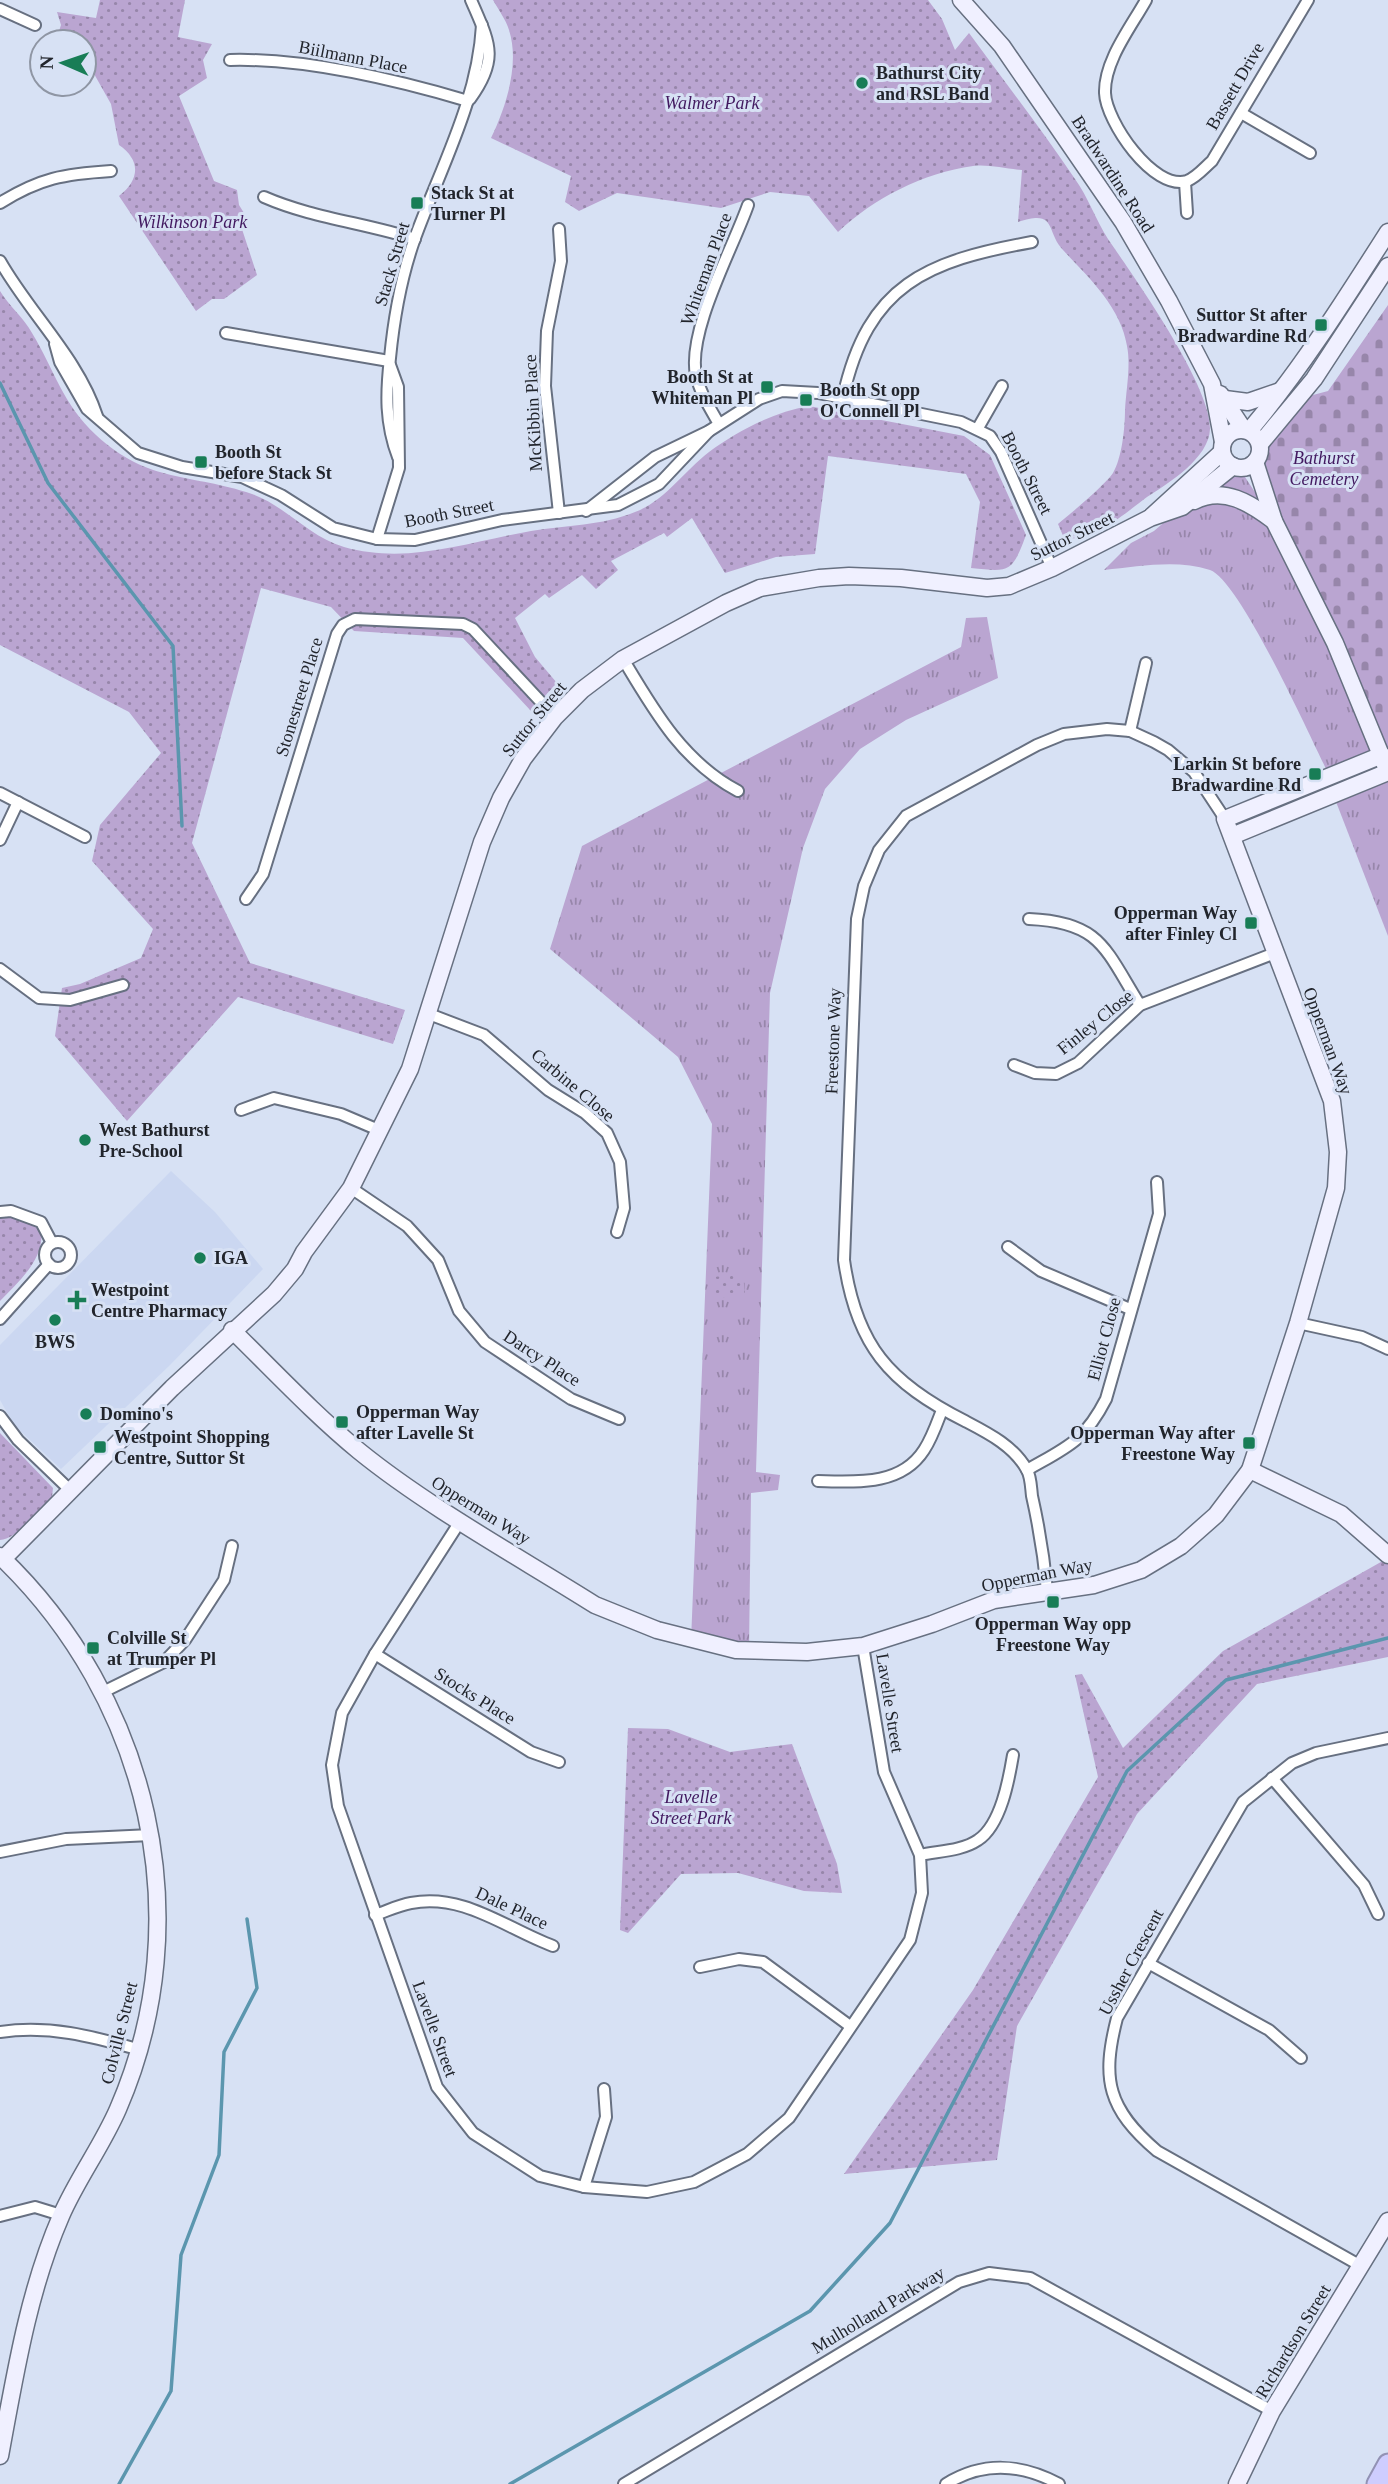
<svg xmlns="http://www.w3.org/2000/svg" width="1388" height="2484" font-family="Georgia,serif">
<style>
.built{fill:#cbd7f1}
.grass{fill:url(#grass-tufts)}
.cemetery{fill:url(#cemetery-stones)}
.park{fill:url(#park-dots)}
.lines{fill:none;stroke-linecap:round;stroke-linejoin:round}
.stream{stroke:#5b96ae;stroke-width:3.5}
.street-casing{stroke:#677081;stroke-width:14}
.secondary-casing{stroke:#677081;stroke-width:19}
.highway-casing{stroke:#9292b4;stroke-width:23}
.street{stroke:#fff;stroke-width:10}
.secondary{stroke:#f0f0ff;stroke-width:16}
.highway{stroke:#cecdfe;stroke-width:19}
.poi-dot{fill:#187d56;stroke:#d7e1f4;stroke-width:2.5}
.labels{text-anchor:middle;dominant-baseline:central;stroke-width:6;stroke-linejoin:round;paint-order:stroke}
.street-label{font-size:18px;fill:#22252c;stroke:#d7e1f4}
.poi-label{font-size:18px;font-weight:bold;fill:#22252c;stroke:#d7e1f4;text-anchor:start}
.park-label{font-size:18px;font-style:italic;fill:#421960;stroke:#d7e1f4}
</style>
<defs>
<pattern id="grass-tufts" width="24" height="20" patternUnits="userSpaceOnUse" patternTransform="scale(1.75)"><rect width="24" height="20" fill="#baa5d1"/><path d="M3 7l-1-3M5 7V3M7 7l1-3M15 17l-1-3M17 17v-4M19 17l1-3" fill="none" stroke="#9786aa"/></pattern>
<pattern id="cemetery-stones" width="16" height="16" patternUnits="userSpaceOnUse" patternTransform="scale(1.75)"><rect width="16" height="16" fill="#baa5d1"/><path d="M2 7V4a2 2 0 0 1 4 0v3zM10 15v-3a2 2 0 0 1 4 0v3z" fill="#9786aa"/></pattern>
<pattern id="park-dots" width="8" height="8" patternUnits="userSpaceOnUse" patternTransform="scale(1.75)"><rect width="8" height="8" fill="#baa5d1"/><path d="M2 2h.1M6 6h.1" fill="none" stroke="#9786aa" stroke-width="1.8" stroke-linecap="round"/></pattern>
</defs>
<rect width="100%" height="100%" fill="#d7e1f4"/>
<!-- built -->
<path class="built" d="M 171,1171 L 215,1212 L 263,1269 L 169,1366 L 61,1469 L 14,1425 L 0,1400 L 0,1345 Z"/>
<!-- grass -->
<g class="grass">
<path d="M 1239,468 L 1274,521 L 1382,755 L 1330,777 C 1312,741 1240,580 1210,570 C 1175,559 1139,567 1104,570 L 1131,543 L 1154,531 L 1182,507 Z"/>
<path d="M 987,617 L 998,678 L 906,720 L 860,749 L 825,789 L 803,848 L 770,993 L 756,1472 L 780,1475 L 778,1490 L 751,1493 L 749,1651 L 691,1641 L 712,1124 L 678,1057 L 550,949 L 582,846 L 961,647 L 966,618 Z"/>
<path d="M 1388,772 L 1388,936 L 1333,794 Z"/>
</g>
<!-- cemetery -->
<path class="cemetery" d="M 1388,305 L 1388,772 L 1288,549 L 1259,456 L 1260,450 L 1298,399 L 1328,391 Z"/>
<!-- park -->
<g class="park">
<path d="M 100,0 L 185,0 L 178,37 L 212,44 L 203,60 L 207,78 L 179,96 L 214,181 L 237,190 L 239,205 L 244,213 L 239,220 L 257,275 L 224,299 L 212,299 L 196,311 L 119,196 C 140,180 141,160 119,145 L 111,104 L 84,56 L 84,42 L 57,37 L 61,25 L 57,12 L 96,18 Z"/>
<path d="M 493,0 L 928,0 L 942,19 L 955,50 L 969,33 C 1004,81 1041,129 1075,179 C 1088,197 1096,220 1108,239 C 1134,277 1211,385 1210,429 C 1209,458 1169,483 1147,497 C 1125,513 1093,543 1064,538 L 1058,524 C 1071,513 1104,486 1113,473 C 1122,458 1125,428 1125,410 C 1126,390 1131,366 1127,346 C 1121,307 1088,277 1063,250 C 1045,231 1058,209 1018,222 L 1022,170 C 1006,169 988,164 973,166 C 923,173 874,198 838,232 L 809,196 L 770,192 L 721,208 L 617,193 L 579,211 L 565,202 L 571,176 L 491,138 C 506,107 520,64 509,30 C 506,20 498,9 493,0 Z"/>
<path d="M 0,291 C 9,306 24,318 32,333 C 55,371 62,403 96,435 C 149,484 191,473 252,494 C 286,506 309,537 344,547 C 408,565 468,542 531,531 C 567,525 601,526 635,512 C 665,501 684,471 709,452 C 737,431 774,412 809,406 L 964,436 L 990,455 L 1026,535 C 1012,573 1010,572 971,568 L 980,502 L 966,474 L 828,456 L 815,554 L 776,557 L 725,573 L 692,518 L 667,537 L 664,533 L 611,561 L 618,570 L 596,589 L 582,575 L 549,598 L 545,594 L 515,618 L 535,657 L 557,683 L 531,711 L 463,638 L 354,631 L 331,607 L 261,588 L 192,843 L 250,963 L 405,1010 L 393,1044 L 238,997 L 127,1121 L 55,1036 L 62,988 L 80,984 L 141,958 L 153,929 L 92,861 L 100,825 L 161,753 L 129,712 L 0,645 Z"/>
<path d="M 18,1216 L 40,1227 C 48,1257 18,1282 0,1301 L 0,1218 Z"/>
<path d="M 743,1274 L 745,1295 L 715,1298 L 713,1277 Z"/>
<path d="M 0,1433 L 53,1488 L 52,1497 C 39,1509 18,1539 0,1540 Z"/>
<path d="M 1388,1558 L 1388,1657 L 1257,1684 L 1137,1814 L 1017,2026 L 997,2160 L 844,2174 L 973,1990 L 1098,1777 L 1075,1675 L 1082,1674 L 1123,1748 L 1223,1651 Z"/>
<path d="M 628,1728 L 668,1729 L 730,1752 L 792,1744 L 837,1864 L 842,1893 L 804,1891 L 738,1873 L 681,1874 L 628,1933 L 620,1930 Z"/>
</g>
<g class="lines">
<!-- stream -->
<g class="stream">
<path d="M 0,383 L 48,483 L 173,646 L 182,826"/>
<path d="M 119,2484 L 171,2391 L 181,2255 L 219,2155 L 224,2052 L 257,1988 L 247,1919"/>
<path d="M 510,2484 L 810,2311 L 890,2223 L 1127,1771 L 1226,1680 L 1388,1638"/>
</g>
<!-- street casing -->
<g class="street-casing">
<g id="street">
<path d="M 1146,0 C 1131,27 1104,61 1105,93 C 1106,121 1153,191 1187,181 C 1197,177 1204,168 1212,161 L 1308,0"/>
<path d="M 0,9 L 35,25"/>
<path d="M 230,60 C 304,58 397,80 468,101"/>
<path d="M 470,99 C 500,58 489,42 471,0"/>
<path d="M 1241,113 L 1310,153"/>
<path d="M 1185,182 L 1187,213"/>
<path d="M 264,197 C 312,218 365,223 415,239"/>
<path d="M 0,203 C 40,178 64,174 111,171"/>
<path d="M 0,261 C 30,314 78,358 97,416"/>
<path d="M 226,333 L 389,361"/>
<path d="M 55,344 L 60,362 L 87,409 L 138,453 L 182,467 L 242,477 L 281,495 L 333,528 L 377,539 L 415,540 L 502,520 L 618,505 L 659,484 L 709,431"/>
<path d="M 843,397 C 868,284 927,261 1032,242"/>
<path d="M 719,424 C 710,408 700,393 696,375 C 687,331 733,248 748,205"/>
<path d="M 978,428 L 1002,386"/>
<path d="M 398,457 C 385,423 386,393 390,358 C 394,317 401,277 415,238 C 440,169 478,100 482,25"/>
<path d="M 586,511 L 655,457 L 709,431 L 759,399 L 782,391 L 818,393 L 961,422 L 990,436 L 1001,452 L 1052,568"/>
<path d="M 559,513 L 545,386 L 547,331 L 561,261 L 559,229"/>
<path d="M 377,539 L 399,468 L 398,387 L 390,365"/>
<path d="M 623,659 C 654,711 683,762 738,791"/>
<path d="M 1130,731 L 1146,663"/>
<path d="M 0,793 L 85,837"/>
<path d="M 0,840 L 18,802"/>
<path d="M 246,899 L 263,874 L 337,634 L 343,625 L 355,619 L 463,624 L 473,629 L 555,717"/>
<path d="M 1029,919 C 1101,922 1105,949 1140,1005"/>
<path d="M 0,969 L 39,998 L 70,1000 L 123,985"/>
<path d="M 429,1014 L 484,1035 L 548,1090 L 585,1113 L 607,1133 L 620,1162 L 624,1208 L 617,1232"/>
<path d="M 1014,1065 L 1035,1073 L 1056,1074 L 1078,1063 L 1140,1005 L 1275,953"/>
<path d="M 241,1110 L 274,1098 L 341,1114 L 381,1131"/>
<path d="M 351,1188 L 407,1226 L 438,1260 L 459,1311 L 485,1342 L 571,1399 L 619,1419"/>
<path d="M 0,1212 L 11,1211 L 41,1222 L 52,1243"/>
<circle cx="58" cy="1255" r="13"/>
<path d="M 1008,1247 L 1041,1271 L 1130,1309"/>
<path d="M 0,1319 L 49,1264"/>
<path d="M 1298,1323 L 1362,1337 L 1388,1349"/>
<path d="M 0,1416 L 18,1440 L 71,1491"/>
<path d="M 1027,1470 C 1067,1447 1084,1442 1106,1399 L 1159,1214 L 1157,1182"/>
<path d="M 818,1481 C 856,1482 901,1486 924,1450 C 932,1438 937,1423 942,1410"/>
<path d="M 461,1520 L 375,1654 L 342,1713 L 332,1765 L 338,1806 L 437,2087 L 473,2133 L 540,2176 L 584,2187 L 647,2192 L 694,2182 L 747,2154 L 789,2118 L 910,1940 L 922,1893 L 920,1855 L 884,1772 L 863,1646"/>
<path d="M 1047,1590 C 1044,1558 1039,1527 1032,1496 C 1031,1488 1031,1477 1027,1470 C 1014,1446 988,1433 965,1421 C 889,1383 856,1345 844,1260 L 857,919 L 864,886 L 879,850 L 906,816 L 1037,745 L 1064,734 L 1107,729 L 1130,731 L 1154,742 L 1168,750 L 1194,772 L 1225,819"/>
<path d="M 375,1654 L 531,1752 L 559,1762"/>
<path d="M 103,1692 L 164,1662 L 185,1640 L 224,1580 L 232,1546"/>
<path d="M 1272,1778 L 1364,1885 L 1378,1914"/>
<path d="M 0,1852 L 66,1839 L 151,1835"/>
<path d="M 920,1855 C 939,1851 962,1851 978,1840 C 1001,1825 1009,1779 1013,1755"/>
<path d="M 375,1915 C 387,1911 399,1905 411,1903 C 464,1893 505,1928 553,1946"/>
<path d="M 1148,1963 L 1269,2030 L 1301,2058"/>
<path d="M 700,1967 L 739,1959 L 763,1962 L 850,2026"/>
<path d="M 0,2032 C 49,2025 91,2036 137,2049"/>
<path d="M 584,2187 L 606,2117 L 604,2089"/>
<path d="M 0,2216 L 35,2207 L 61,2215"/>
<path d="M 1361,2266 L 1157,2151 C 1108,2109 1101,2080 1117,2018 L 1243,1802 L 1292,1763 L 1316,1753 L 1388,1738"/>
<path d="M 624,2484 L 959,2282 L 989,2273 L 1030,2278 L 1272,2411"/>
<path d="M 946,2484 C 983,2461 1022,2464 1059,2484"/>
</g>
</g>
<!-- secondary casing -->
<g class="secondary-casing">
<g id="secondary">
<path d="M 961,0 L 1002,46 L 1123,222 L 1169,301 L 1212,384 L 1223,442"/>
<path d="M 1220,394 L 1244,430"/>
<path d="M 1225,399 L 1248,402 L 1280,391"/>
<circle cx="1241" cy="449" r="19"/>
<path d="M 1249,431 C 1302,368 1344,301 1388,232"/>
<path d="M 1260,444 L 1314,379 L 1388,266"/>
<path d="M 1255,462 L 1274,521 L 1335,643 L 1388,772"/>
<path d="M 1194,501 C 1224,486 1250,503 1274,521"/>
<path d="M 1152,516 L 1222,452"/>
<path d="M 1232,836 L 1388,772"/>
<path d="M 232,1330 C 274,1371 314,1414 359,1451 C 428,1507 519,1557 595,1605 L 657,1630 L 736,1650 L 807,1652 L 863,1646 L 932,1624 L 994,1600 L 1094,1585 L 1141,1570 L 1181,1546 L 1216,1515 L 1250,1470 L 1298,1323 L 1336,1188 L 1338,1152 L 1332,1101 L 1225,819 L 1382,755"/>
<path d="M 1250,1470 L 1341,1514 L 1388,1555"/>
<path d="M 0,1556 C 149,1698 201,1918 118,2109 C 102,2146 77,2179 61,2216 C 28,2292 15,2375 0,2456"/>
<path d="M 3,1559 L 172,1388 L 274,1294 L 295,1269 L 304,1252 L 351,1188 L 410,1069 L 482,842 L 501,798 L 523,759 L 555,717 L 582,690 L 623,659 L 726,603 L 760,588 L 819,578 L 849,576 L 901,578 L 987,588 L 1009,586 L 1052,568 L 1150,518 L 1182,507 L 1233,466"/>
<path d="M 1237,2484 L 1272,2411 L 1388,2221"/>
</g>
</g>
<!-- highway casing -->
<g class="highway-casing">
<path id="highway" d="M 1377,2484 L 1388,2464"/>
</g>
<!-- street -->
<use href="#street" class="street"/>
<!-- secondary -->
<use href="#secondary" class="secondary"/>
<!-- highway -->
<use href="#highway" class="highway"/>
</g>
<!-- markers -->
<g class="poi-dot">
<circle cx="862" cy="83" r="7"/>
<rect x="410" y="196" width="14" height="14" rx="3.5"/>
<rect x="1314" y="318" width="14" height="14" rx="3.5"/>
<rect x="760" y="380" width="14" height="14" rx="3.5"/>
<rect x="799" y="393" width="14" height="14" rx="3.5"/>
<rect x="194" y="455" width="14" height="14" rx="3.5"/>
<rect x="1308" y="767" width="14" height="14" rx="3.5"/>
<rect x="1244" y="916" width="14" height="14" rx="3.5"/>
<circle cx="85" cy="1140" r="7"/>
<circle cx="200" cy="1258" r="7"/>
<path d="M73.5 1289.5h7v7h7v7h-7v7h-7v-7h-7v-7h7z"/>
<circle cx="55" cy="1320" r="7"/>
<circle cx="86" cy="1414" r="7"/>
<rect x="335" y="1415" width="14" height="14" rx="3.5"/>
<rect x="1242" y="1436" width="14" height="14" rx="3.5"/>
<rect x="93" y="1440" width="14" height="14" rx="3.5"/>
<rect x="1046" y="1595" width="14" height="14" rx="3.5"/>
<rect x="86" y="1641" width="14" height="14" rx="3.5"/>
</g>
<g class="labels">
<!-- street labels -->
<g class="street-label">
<text transform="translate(353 57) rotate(11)">Biilmann Place</text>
<text transform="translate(1235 86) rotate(-60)">Bassett Drive</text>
<text transform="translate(1113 174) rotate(57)">Bradwardine Road</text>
<text transform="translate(392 264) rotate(-74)">Stack Street</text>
<text transform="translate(706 269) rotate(-70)">Whiteman Place</text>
<text transform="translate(533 413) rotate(-93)">McKibbin Place</text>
<text transform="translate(1027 473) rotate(63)">Booth Street</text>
<text transform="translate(449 513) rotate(-11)">Booth Street</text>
<text transform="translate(1072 536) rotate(-26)">Suttor Street</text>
<text transform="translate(299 697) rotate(-73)">Stonestreet Place</text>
<text transform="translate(534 719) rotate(-51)">Suttor Street</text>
<text transform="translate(1095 1022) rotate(-39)">Finley Close</text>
<text transform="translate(833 1041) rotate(-88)">Freestone Way</text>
<text transform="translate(1328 1041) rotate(70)">Opperman Way</text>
<text transform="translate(573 1085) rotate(40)">Carbine Close</text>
<text transform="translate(1104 1339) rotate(-75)">Elliot Close</text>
<text transform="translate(542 1358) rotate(33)">Darcy Place</text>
<text transform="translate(481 1510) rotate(32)">Opperman Way</text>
<text transform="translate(1037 1575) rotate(-11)">Opperman Way</text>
<text transform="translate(475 1696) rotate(32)">Stocks Place</text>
<text transform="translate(890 1703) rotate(81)">Lavelle Street</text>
<text transform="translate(512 1908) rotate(25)">Dale Place</text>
<text transform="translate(1131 1962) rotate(-62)">Ussher Crescent</text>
<text transform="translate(435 2029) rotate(70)">Lavelle Street</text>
<text transform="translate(119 2033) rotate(-76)">Colville Street</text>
<text transform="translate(878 2310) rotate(-31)">Mulholland Parkway</text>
<text transform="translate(1293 2341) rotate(-59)">Richardson Street</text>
</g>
<!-- poi labels -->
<g class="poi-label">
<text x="876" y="73">Bathurst City<tspan x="876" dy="21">and RSL Band</tspan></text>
<text x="431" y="193">Stack St at<tspan x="431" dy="21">Turner Pl</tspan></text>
<text x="1307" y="315" text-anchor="end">Suttor St after<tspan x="1307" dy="21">Bradwardine Rd</tspan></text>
<text x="753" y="377" text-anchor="end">Booth St at<tspan x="753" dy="21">Whiteman Pl</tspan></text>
<text x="820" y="390">Booth St opp<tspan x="820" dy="21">O'Connell Pl</tspan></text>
<text x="215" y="452">Booth St<tspan x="215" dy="21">before Stack St</tspan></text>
<text x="1301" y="764" text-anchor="end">Larkin St before<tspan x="1301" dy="21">Bradwardine Rd</tspan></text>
<text x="1237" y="913" text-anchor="end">Opperman Way<tspan x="1237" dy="21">after Finley Cl</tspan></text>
<text x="99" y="1130">West Bathurst<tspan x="99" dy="21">Pre-School</tspan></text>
<text x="214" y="1258">IGA</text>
<text x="91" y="1290">Westpoint<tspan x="91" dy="21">Centre Pharmacy</tspan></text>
<text x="55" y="1342" text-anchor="middle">BWS</text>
<text x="356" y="1412">Opperman Way<tspan x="356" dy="21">after Lavelle St</tspan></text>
<text x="100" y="1414">Domino's</text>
<text x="1235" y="1433" text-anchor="end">Opperman Way after<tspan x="1235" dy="21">Freestone Way</tspan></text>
<text x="114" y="1437">Westpoint Shopping<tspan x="114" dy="21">Centre, Suttor St</tspan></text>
<text x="1053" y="1624" text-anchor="middle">Opperman Way opp<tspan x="1053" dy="21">Freestone Way</tspan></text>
<text x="107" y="1638">Colville St<tspan x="107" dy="21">at Trumper Pl</tspan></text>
</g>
<!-- park labels -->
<g class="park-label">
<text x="712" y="103">Walmer Park</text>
<text x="192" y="222">Wilkinson Park</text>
<text x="1324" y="458">Bathurst<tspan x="1324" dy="21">Cemetery</tspan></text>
<text x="691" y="1797">Lavelle<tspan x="691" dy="21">Street Park</tspan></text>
</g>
</g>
<!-- north arrow -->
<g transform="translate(63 63) rotate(272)"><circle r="33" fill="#d7e1f4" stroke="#8f96a4" stroke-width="2"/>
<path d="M0-5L12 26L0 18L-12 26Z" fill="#187d56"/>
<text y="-10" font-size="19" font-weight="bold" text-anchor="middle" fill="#22252c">N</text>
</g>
</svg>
